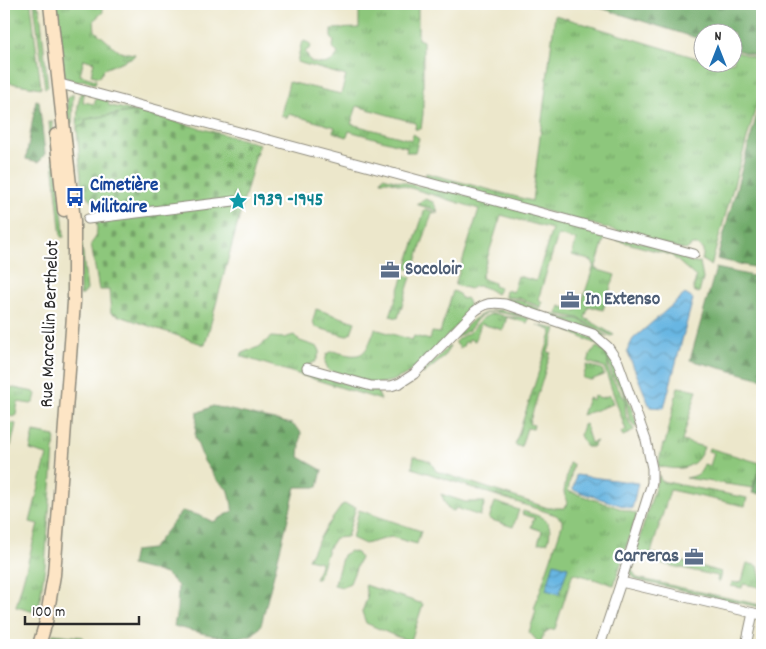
<svg xmlns="http://www.w3.org/2000/svg" width="766" height="649" font-family="Dekko,sans-serif">
<style>
.grass{fill:url(#grass-tufts);stroke:#5c7954}
.forest{fill:url(#forest-firs);stroke:#4e6c4c}
.cemetery{fill:url(#cemetery-stones);stroke:#5c7954}
.water{fill:url(#water-waves);stroke:#497086}
.lines{fill:none;stroke-linecap:round;stroke-linejoin:round}
.stream{stroke:#67b6e2;stroke-width:2.5}
.street-casing{stroke:#8c897b;stroke-width:11}
.secondary-casing{stroke:#8c897b;stroke-width:15}
.street{stroke:#fff;stroke-width:9}
.secondary{stroke:#fde5c5;stroke-width:12}
.labels{text-anchor:middle;dominant-baseline:central;stroke-width:4.5;stroke-linejoin:round;paint-order:stroke}
.transit-label{font-size:19px;font-weight:bold;fill:#164399;stroke:#fff;text-anchor:start}
.culture-label{font-size:19px;font-weight:bold;fill:#0d838f;stroke:#fff;text-anchor:start}
.service-label{font-size:19px;font-weight:bold;fill:#4e5e75;stroke:#fff;text-anchor:start}
.street-label{font-size:19px;fill:#2b2b2b;stroke:#fff}
</style>
<defs>
<pattern id="grass-tufts" width="24" height="20" patternUnits="userSpaceOnUse" patternTransform="scale(1.25)"><rect width="24" height="20" fill="#8dc77c"/><path d="M3 7l-1-3M5 7V3M7 7l1-3M15 17l-1-3M17 17v-4M19 17l1-3" fill="none" stroke="#73a266"/></pattern>
<pattern id="forest-firs" width="22" height="20" patternUnits="userSpaceOnUse" patternTransform="scale(1.25)"><rect width="22" height="20" fill="#72ac6c"/><path d="M5 1l3.5 6h-7zM16 11l3.5 6h-7z" fill="#5e8c59"/></pattern>
<pattern id="cemetery-stones" width="16" height="16" patternUnits="userSpaceOnUse" patternTransform="scale(1.25)"><rect width="16" height="16" fill="#8dc77c"/><path d="M2 7V4a2 2 0 0 1 4 0v3zM10 15v-3a2 2 0 0 1 4 0v3z" fill="#73a266"/></pattern>
<pattern id="water-waves" width="16" height="10" patternUnits="userSpaceOnUse" patternTransform="scale(1.25)"><rect width="16" height="10" fill="#67b6e2"/><path d="M0 5q4-4 8 0t8 0" fill="none" stroke="#5594b7"/></pattern>
</defs>
<rect width="100%" height="100%" fill="#fff"/>
<filter id="ink" filterUnits="userSpaceOnUse"><feTurbulence type="fractalNoise" baseFrequency=".02" numOctaves="2"/><feDisplacementMap in="SourceGraphic" scale="10" xChannelSelector="R" yChannelSelector="G"/><feConvolveMatrix kernelMatrix="1 2 1 2 8 2 1 2 1" color-interpolation-filters="sRGB"/></filter>
<filter id="wash" filterUnits="userSpaceOnUse"><feTurbulence type="fractalNoise" baseFrequency=".0096" numOctaves="4" result="noise"/><feDisplacementMap in="SourceGraphic" scale="20" xChannelSelector="R" yChannelSelector="G"/><feGaussianBlur stdDeviation="1.12" result="paint"/><feColorMatrix in="noise" values="0 0 0 0 0 0 0 0 0 0 0 0 0 0 0 0 0 1.4 0 .05"/><feComposite in="paint" operator="in"/></filter>
<g filter="url(#wash)">
<rect width="100%" height="100%" fill="#ece7cb"/>
<!-- grass -->
<g class="grass">
<path d="M 4,4 L 31,4 L 41,88 L 4,82 Z"/>
<path d="M 34,4 L 37,4 L 40,10 L 48,87 L 45,88 Z"/>
<path d="M 54,4 L 102,4 L 103,12 L 94,20 L 95,31 L 120,52 L 135,54 L 133,57 L 104,69 L 99,77 L 91,75 L 94,62 L 84,59 L 80,75 L 96,80 L 95,84 L 82,80 L 79,82 L 65,78 L 62,74 Z"/>
<path d="M 346,4 L 418,4 L 418,39 L 423,41 L 423,114 L 421,129 L 415,129 L 416,123 L 357,106 L 351,124 L 411,140 L 413,134 L 419,138 L 415,152 L 406,152 L 407,147 L 349,131 L 347,137 L 333,132 L 335,127 L 289,114 L 287,118 L 281,115 L 289,82 L 341,94 L 346,76 L 297,62 L 301,45 L 304,41 L 309,43 L 311,47 L 305,52 L 311,62 C 323,65 332,65 338,53 C 334,50 332,48 334,42 L 331,37 L 331,29 L 359,28 L 359,8 L 346,8 Z"/>
<path d="M 555,15 L 703,60 L 704,62 L 734,62 L 734,51 L 762,60 L 762,86 L 711,266 L 702,260 L 703,256 L 703,250 L 697,245 L 692,245 L 686,250 L 425,178 L 426,173 L 532,201 Z"/>
<path d="M 81,92 L 84,93 L 83,102 L 94,104 L 97,97 L 109,101 L 108,105 L 133,111 L 87,119 L 84,125 L 77,128 L 78,105 Z"/>
<path d="M 73,94 L 72,123 L 67,124 L 67,99 Z"/>
<path d="M 52,121 L 63,221 L 64,237 L 61,237 L 49,122 Z"/>
<path d="M 383,177 L 422,187 L 423,184 L 685,254 L 687,260 L 691,263 L 700,262 L 703,279 L 699,293 L 693,291 L 696,277 L 671,255 L 605,237 L 595,269 L 615,275 L 603,310 L 589,306 L 585,318 L 614,335 L 611,336 L 578,318 L 557,314 L 560,306 L 575,311 L 580,308 L 594,265 L 592,261 L 572,255 L 576,240 L 558,235 L 538,300 L 542,302 L 540,307 L 519,298 L 505,297 L 506,290 L 513,292 L 518,276 L 536,281 L 552,229 L 501,215 L 481,278 L 494,283 L 494,286 L 500,288 L 496,294 C 488,289 479,282 470,289 L 455,285 L 479,209 L 388,181 L 381,181 Z"/>
<path d="M 425,199 L 433,202 L 438,211 L 416,204 Z"/>
<path d="M 425,209 L 438,213 L 432,213 L 413,271 L 406,268 Z"/>
<path d="M 79,227 L 82,230 L 81,237 L 87,290 L 83,295 L 80,295 Z"/>
<path d="M 404,275 L 411,277 L 398,318 L 390,316 Z"/>
<path d="M 453,291 L 458,293 L 462,299 L 466,298 C 470,303 470,308 467,314 C 444,339 409,389 370,383 C 356,381 342,375 329,371 L 325,362 L 327,354 L 333,351 C 363,360 365,356 375,329 L 412,340 L 414,336 L 430,340 L 432,332 L 440,333 Z"/>
<path d="M 506,299 L 519,300 L 540,309 L 539,312 L 507,301 Z"/>
<path d="M 316,309 L 355,322 L 351,333 L 346,336 L 315,327 L 313,321 Z"/>
<path d="M 500,310 L 524,315 L 514,315 L 491,311 L 478,318 L 469,330 L 455,338 C 469,323 479,311 500,310 Z"/>
<path d="M 491,314 C 497,313 501,316 507,317 C 515,318 521,316 529,318 L 527,323 L 507,317 L 503,330 L 481,324 L 475,341 L 469,339 L 468,342 L 465,342 L 463,346 L 460,348 L 455,342 C 460,336 467,335 472,330 C 480,322 479,319 491,314 Z"/>
<path d="M 552,314 L 564,318 L 578,319 L 608,337 L 602,336 L 551,315 Z"/>
<path d="M 537,325 L 556,329 L 548,352 L 551,353 L 550,355 L 529,424 L 534,425 L 533,429 L 527,428 L 521,447 L 515,445 L 552,331 Z"/>
<path d="M 567,329 C 577,332 587,335 596,341 C 616,355 628,401 637,424 L 636,428 L 629,419 L 626,399 L 624,392 L 613,377 L 606,353 L 598,345 L 566,330 Z"/>
<path d="M 294,335 L 300,341 L 318,347 L 320,351 L 316,361 L 307,366 L 305,372 L 364,389 L 377,391 L 381,400 L 240,356 L 244,352 L 259,347 L 271,337 L 284,338 Z"/>
<path d="M 449,346 L 450,347 L 442,359 L 423,374 L 422,373 Z"/>
<path d="M 597,347 L 604,352 L 608,360 L 608,368 L 612,379 L 625,399 L 626,417 L 634,430 L 632,432 L 623,436 L 621,432 L 626,430 L 604,367 L 588,362 L 591,352 Z"/>
<path d="M 587,365 L 602,369 L 604,375 L 591,380 L 583,378 Z"/>
<path d="M 4,386 L 34,392 L 36,394 L 34,402 L 31,404 L 18,402 L 16,415 L 13,417 L 4,414 Z"/>
<path d="M 678,387 L 697,390 L 682,441 L 704,447 C 696,470 679,471 658,466 L 663,444 L 665,444 Z"/>
<path d="M 610,395 L 613,404 L 582,415 L 588,398 L 593,400 L 594,396 L 602,398 Z"/>
<path d="M 4,422 L 16,424 L 11,446 L 4,444 Z"/>
<path d="M 585,424 L 591,443 L 597,441 L 592,447 L 586,447 L 580,435 L 583,425 Z"/>
<path d="M 34,432 L 55,436 L 45,566 L 38,613 L 16,607 L 38,524 L 30,522 L 47,455 L 30,450 Z"/>
<path d="M 709,448 L 760,463 L 753,488 L 686,478 C 696,476 701,475 704,464 L 710,466 L 714,453 L 708,451 Z"/>
<path d="M 414,456 L 430,461 L 436,471 L 548,508 L 565,508 L 567,503 L 564,492 L 569,463 L 573,464 L 568,491 L 637,514 L 614,585 L 573,573 L 555,629 C 545,629 543,635 540,644 L 529,632 L 536,611 L 534,609 L 562,525 L 562,520 L 556,515 L 412,468 Z"/>
<path d="M 659,475 L 661,481 L 747,498 L 745,506 L 670,490 L 651,553 L 721,572 L 719,582 L 717,581 L 718,576 L 653,562 L 637,557 L 632,570 L 637,578 L 760,605 L 759,607 L 636,580 L 631,574 L 630,569 Z"/>
<path d="M 441,494 L 465,502 L 485,502 L 480,516 L 456,508 L 454,511 L 448,509 Z"/>
<path d="M 495,502 L 519,510 L 513,527 L 489,519 Z"/>
<path d="M 343,504 L 356,507 L 347,537 L 335,538 L 328,549 L 318,579 L 315,579 L 321,562 L 308,559 L 325,529 Z"/>
<path d="M 359,510 L 421,531 L 417,544 L 391,537 L 365,544 L 352,538 Z"/>
<path d="M 523,511 C 541,517 555,518 548,542 L 538,543 L 542,531 L 531,527 L 534,518 L 522,514 Z"/>
<path d="M 350,551 L 357,553 L 360,558 L 350,583 L 342,587 L 334,585 L 343,555 Z"/>
<path d="M 747,563 L 758,566 L 762,583 L 762,592 L 759,593 L 760,587 L 743,584 L 742,588 L 731,586 L 732,582 L 737,583 L 742,581 Z"/>
<path d="M 365,585 L 423,604 L 411,641 L 395,636 L 366,623 L 362,612 L 367,598 Z"/>
<path d="M 53,634 L 83,637 L 84,641 L 55,636 L 48,645 Z"/>
</g>
<!-- forest -->
<g class="forest">
<path d="M 588,4 L 762,4 L 762,58 L 734,49 L 734,32 L 704,32 L 703,40 Z"/>
<path d="M 762,96 L 762,269 L 717,259 Z"/>
<path d="M 36,100 L 39,101 L 45,154 L 39,162 L 26,159 Z"/>
<path d="M 716,268 L 762,278 L 762,379 L 690,360 Z"/>
<path d="M 213,406 L 292,424 L 301,432 L 299,457 L 322,470 L 318,487 L 296,487 L 261,625 C 259,628 256,632 253,634 C 237,644 192,631 174,626 L 177,610 L 178,586 L 166,574 L 131,565 L 134,551 L 152,549 L 182,511 L 201,516 L 213,522 L 233,511 L 229,491 L 216,479 L 204,461 L 195,437 L 197,413 Z"/>
<path d="M 762,460 L 762,494 L 752,493 Z"/>
</g>
<!-- cemetery -->
<path class="cemetery" d="M 136,111 L 259,144 L 205,345 L 111,313 L 109,290 L 99,290 L 91,244 L 96,237 L 97,229 L 95,207 L 91,199 L 82,191 L 77,128 L 84,125 L 87,119 Z"/>
<!-- water -->
<g class="water">
<path d="M 685,294 L 693,299 L 664,408 L 650,407 L 627,351 L 633,339 Z"/>
<path d="M 576,475 L 638,483 L 632,509 L 573,490 Z"/>
<path d="M 554,563 L 568,567 L 559,594 L 546,590 Z"/>
</g>
<g class="lines">
<!-- stream -->
<path class="stream" d="M 594,5 L 594,4"/>
</g>
</g>
<g filter="url(#ink)">
<g class="lines">
<!-- street casing -->
<g class="street-casing">
<g id="street">
<path d="M 59,86 L 64,85 L 694,254"/>
<path d="M 88,219 L 234,201"/>
<path d="M 307,368 L 371,386 L 391,386 L 400,383 L 414,374 L 475,311 C 485,303 492,302 505,304 L 593,334 L 608,347 L 618,362 L 646,440 L 652,468 L 652,483 L 621,582"/>
<path d="M 600,645 L 621,582 L 762,615"/>
<path d="M 746,645 L 753,613"/>
</g>
</g>
<!-- secondary casing -->
<g class="secondary-casing">
<g id="secondary">
<path d="M 56,135 L 64,210"/>
<path d="M 39,645 L 46,622 L 54,575 L 74,302 L 74,221 L 50,4"/>
</g>
</g>
<!-- street -->
<use href="#street" class="street"/>
<!-- secondary -->
<use href="#secondary" class="secondary"/>
</g>
</g>
<!-- icons -->
<defs>
<g id="bus-bare" transform="scale(1.5)"><path d="M-5-6H5V4H4V6H2V4H-2V6H-4V4H-5ZM-3.5-4V0h7V-4ZM-3.5 1.2v1.5H-2V1.2ZM2 1.2v1.5H3.5V1.2Z" fill="#1a4fb4" stroke="#fff" stroke-width="2.5" paint-order="stroke"/></g>
<g id="sight-bare" transform="scale(1.5)"><path d="M0-6L1.8-2.2L6-1.7L2.9 1.2L3.7 5.4L0 3.3L-3.7 5.4L-2.9 1.2L-6-1.7L-1.8-2.2Z" fill="#0f9aa8" stroke="#fff" stroke-width="2.5" paint-order="stroke"/></g>
<g id="office-bare" transform="scale(1.5)"><path d="M-6-3h4V-5.5h4V-3h4V5H-6ZM-1-4.5V-3h2v-1.5ZM-6 0V1H6V0Z" fill="#5c6f8a" stroke="#fff" stroke-width="2.5" paint-order="stroke"/></g>
</defs>
<g fill-rule="evenodd">
<use href="#bus-bare" x="75" y="197"/>
<use href="#sight-bare" x="238" y="201"/>
<use href="#office-bare" x="390" y="270"/>
<use href="#office-bare" x="570" y="300"/>
<use href="#office-bare" x="694" y="557"/>
</g>
<g class="labels">
<!-- transit labels -->
<g class="transit-label">
<text x="90" y="186">Cimetière<tspan x="90" dy="22">Militaire</tspan></text>
</g>
<!-- culture labels -->
<g class="culture-label">
<text x="253" y="201">1939 -1945</text>
</g>
<!-- service labels -->
<g class="service-label">
<text x="405" y="270">Socoloir</text>
<text x="585" y="300">In Extenso</text>
<text x="679" y="557" text-anchor="end">Carreras</text>
</g>
<!-- street labels -->
<g class="street-label">
<text transform="translate(51 324) rotate(-88)">Rue Marcellin Berthelot</text>
</g>
</g>
<!-- margin -->
<rect width="766" height="649" fill="none" stroke="#fff" stroke-width="20"/>
<!-- north arrow -->
<g transform="translate(718 48)"><circle r="24" fill="#ffffff" stroke="#aaaaaa"/>
<path d="M0-4L9 19L0 12L-9 19Z" fill="#1f6fb2"/>
<text y="-8" font-size="14" font-weight="bold" text-anchor="middle" fill="#2b2b2b">N</text>
</g>
<!-- scale -->
<path d="M25 616v8h114v-8" fill="none" stroke="#2b2b2b" stroke-width="2.5"/>
<text x="32" y="616" font-size="15" fill="#2b2b2b" stroke="#ffffff" stroke-width="4" paint-order="stroke">100 m</text>
</svg>
